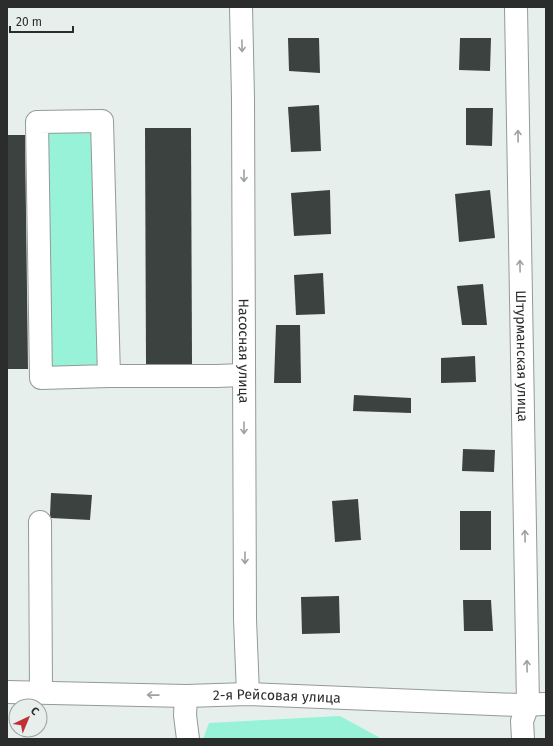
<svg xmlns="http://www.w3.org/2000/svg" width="553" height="746" font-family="'Fira Sans',sans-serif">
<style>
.green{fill:#97f2d8}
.building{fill:#3c4240}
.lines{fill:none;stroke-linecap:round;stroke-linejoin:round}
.minor-casing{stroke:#939a97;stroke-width:24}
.minor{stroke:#fff;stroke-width:22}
.oneway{stroke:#9fa0a0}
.labels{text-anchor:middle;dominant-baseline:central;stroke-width:4;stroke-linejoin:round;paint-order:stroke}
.street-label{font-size:14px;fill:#2a2d2c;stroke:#e7efec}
</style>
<rect width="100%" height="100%" fill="#e7efec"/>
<!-- green -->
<g class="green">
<path d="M 102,121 L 109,376 L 41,378 L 37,128 Z"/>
<path d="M 340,716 L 382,739 L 203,739 L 209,723 Z"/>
</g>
<!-- building -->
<g class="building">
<path d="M 288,38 L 319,38 L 320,73 L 289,71 Z"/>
<path d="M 460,38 L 491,38 L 490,71 L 459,70 Z"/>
<path d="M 319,105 L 321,151 L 291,152 L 288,107 Z"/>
<path d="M 466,108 L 493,108 L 492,146 L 466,145 Z"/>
<path d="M 145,128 L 191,128 L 192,364 L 146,364 Z"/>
<path d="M 7,135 L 25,135 L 28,369 L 7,369 Z"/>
<path d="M 330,190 L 331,234 L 294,236 L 291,193 Z"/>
<path d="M 490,190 L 495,238 L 459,242 L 455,194 Z"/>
<path d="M 323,273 L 325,314 L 296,315 L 294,275 Z"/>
<path d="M 483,284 L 487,325 L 462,325 L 457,286 Z"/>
<path d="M 276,325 L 300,325 L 301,383 L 274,383 Z"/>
<path d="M 475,356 L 476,382 L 441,383 L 441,358 Z"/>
<path d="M 354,395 L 411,398 L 411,413 L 353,411 Z"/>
<path d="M 463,449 L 495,450 L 494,472 L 462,471 Z"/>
<path d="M 51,493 L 92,495 L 90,520 L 51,518 L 50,515 Z"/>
<path d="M 358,499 L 361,540 L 335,542 L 332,501 Z"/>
<rect x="460" y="511" width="31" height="39"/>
<path d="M 339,596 L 340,633 L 302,634 L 301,597 Z"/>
<path d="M 463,600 L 491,600 L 493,631 L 464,631 Z"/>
</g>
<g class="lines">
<!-- minor casing -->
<g class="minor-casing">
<g id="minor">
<path id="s1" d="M 241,7 L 243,98 L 245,619 L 248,694"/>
<path id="s2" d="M 516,7 L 528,705 L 522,721 L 523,739"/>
<path d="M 102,121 L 109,376 L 41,378 L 37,122 Z"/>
<path d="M 109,376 L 216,376 L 244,375"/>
<path d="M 40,522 L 41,692"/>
<path id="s3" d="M 7,692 L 186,696 L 248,694 L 518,705 L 546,704"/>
<path d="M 186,696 L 185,715 L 188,739"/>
</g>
</g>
<!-- minor -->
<use href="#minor" class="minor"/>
</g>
<!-- one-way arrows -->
<defs><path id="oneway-shaft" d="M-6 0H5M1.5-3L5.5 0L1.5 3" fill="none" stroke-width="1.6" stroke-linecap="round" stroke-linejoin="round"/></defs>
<g class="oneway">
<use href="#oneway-shaft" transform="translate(242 46) rotate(89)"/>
<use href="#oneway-shaft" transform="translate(518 136) rotate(-91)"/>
<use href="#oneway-shaft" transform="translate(244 176) rotate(90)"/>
<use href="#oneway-shaft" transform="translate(520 266) rotate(-91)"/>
<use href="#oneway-shaft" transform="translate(244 428) rotate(90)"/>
<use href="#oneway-shaft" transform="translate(525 536) rotate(-91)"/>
<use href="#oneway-shaft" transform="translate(245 558) rotate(90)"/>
<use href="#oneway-shaft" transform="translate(527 666) rotate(-91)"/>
<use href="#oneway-shaft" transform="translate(153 695) rotate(-179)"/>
</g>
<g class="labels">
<!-- street labels -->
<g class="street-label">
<text stroke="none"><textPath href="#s1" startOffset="344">Насосная улица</textPath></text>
<text stroke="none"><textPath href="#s2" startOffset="349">Штурманская улица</textPath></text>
<text stroke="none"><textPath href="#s3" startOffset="270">2-я Рейсовая улица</textPath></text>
</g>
</g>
<!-- border -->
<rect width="553" height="746" fill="none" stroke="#2a2d2c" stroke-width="16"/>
<!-- north arrow -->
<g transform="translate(28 718) rotate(44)"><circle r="19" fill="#e7efec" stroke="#9ba19f"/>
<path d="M0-3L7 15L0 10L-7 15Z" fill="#c03035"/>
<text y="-6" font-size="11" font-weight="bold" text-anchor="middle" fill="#2a2d2c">С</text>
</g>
<!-- scale -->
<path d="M10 26v6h63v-6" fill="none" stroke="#2a2d2c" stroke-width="2"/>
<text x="16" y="26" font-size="12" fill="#2a2d2c" stroke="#e7efec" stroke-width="3" paint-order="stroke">20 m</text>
</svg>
